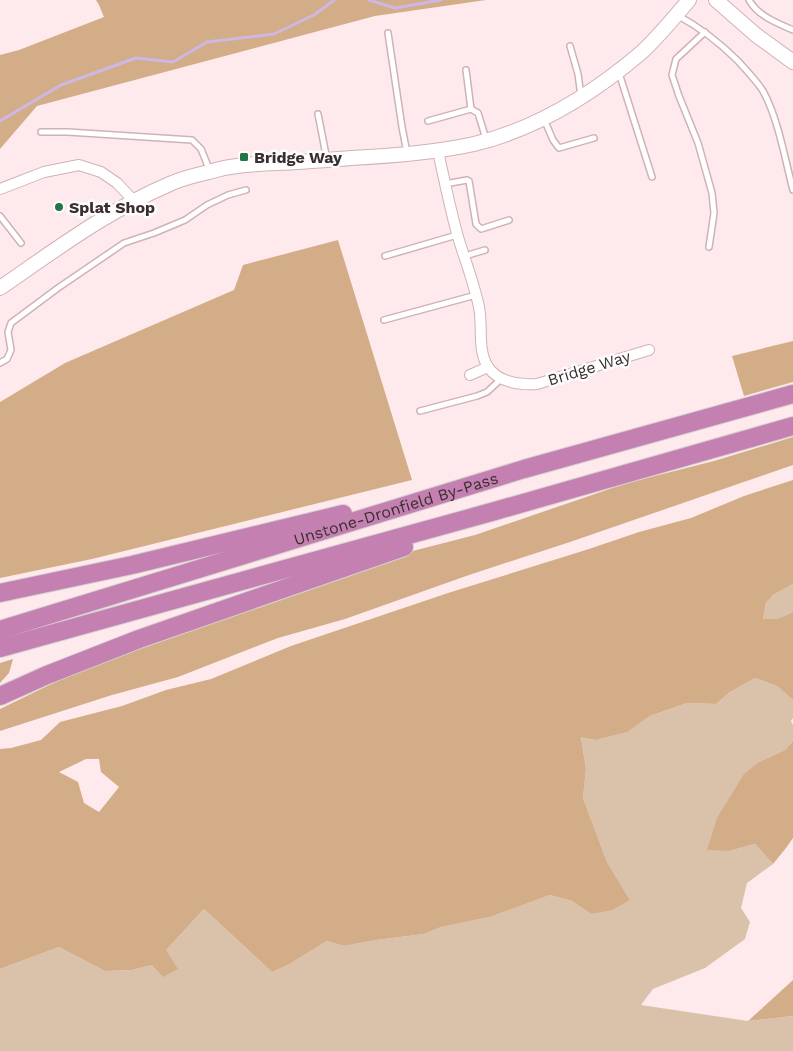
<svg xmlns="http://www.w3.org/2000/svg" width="793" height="1051" font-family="'Work Sans',sans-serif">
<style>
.green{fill:#dac2aa}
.forest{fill:#d2ad88;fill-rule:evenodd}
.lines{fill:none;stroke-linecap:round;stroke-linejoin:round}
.stream{stroke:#cfb7e3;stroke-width:3}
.lane-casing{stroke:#d0b2b6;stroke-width:8}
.street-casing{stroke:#d0b2b6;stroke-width:12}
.secondary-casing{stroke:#d0b2b6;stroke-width:16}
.highway-casing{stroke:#d4d1d1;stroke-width:20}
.lane{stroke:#fff;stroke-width:5}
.street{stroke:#fff;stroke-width:10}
.secondary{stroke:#fff;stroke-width:14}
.highway{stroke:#c480b0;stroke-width:18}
.poi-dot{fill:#257647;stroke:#fdfdfd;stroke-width:2}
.labels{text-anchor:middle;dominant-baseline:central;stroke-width:5;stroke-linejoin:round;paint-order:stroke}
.poi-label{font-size:16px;font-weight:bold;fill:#3a2e30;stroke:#fdfdfd;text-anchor:start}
.street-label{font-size:16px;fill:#3a2e30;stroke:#fdfdfd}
</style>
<rect width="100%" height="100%" fill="#feeaed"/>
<!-- green -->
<g class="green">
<path d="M 793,584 L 793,612 L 777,619 L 763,619 L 766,603 L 773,595 Z"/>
<path d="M 755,678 L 777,686 L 793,700 L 793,718 L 791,721 L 793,725 L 793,741 L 785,750 L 759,762 L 729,851 L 755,844 L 773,864 L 747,883 L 741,908 L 750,922 L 745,939 L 705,968 L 653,989 L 641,1005 L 748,1021 L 793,1016 L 793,1051 L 0,1051 L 0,969 L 59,947 L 105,971 L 132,970 L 152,965 L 204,909 L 272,972 L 288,965 L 327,941 L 344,946 L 376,940 L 424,934 L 441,927 L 490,917 L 550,895 L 572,901 L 591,914 L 630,900 L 607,862 L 583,798 L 586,769 L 581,736 L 596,740 L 626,732 L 650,716 L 687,703 L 716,704 L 730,692 Z"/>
</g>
<!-- forest -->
<g class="forest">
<path d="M 96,0 L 486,0 L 375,16 L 37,106 L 0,149 L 0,55 L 19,50 L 104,17 L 99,5 Z"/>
<path d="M 338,240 L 412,480 L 92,559 L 0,578 L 0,402 L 65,363 L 234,290 L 243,265 Z"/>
<path d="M 793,341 L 793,382 L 744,396 L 732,356 Z"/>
<path d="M 793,437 L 793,465 L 570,542 L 469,575 L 345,619 L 278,638 L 178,677 L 112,695 L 0,731 L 0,709 L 76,672 L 163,639 L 401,554 L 475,535 L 627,483 L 714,461 Z"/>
<path d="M 793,480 L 793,584 L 773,595 L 766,603 L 763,619 L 777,619 L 793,612 L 793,700 L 777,686 L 755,678 L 730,692 L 716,704 L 687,703 L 650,716 L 627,732 L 596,740 L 581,737 L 586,769 L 583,798 L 607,862 L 630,900 L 612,910 L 591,914 L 572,901 L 550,895 L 490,917 L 441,927 L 424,934 L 376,940 L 344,946 L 327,941 L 288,965 L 272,972 L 204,909 L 166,950 L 178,969 L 163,977 L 152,965 L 132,970 L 105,971 L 59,947 L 0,969 L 0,749 L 11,748 L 41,740 L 60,722 L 122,706 L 166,690 L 211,679 L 291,646 L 448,593 L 589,549 L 639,532 L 691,518 L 744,496 ZM 86,759 L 99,759 L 101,772 L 119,787 L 99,812 L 84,803 L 78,782 L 59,772 Z"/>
<path d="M 13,659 L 9,673 L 0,683 L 0,663 Z"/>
<path d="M 793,741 L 793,838 L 786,848 L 773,864 L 755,844 L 729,851 L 707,850 L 717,818 L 744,774 L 759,762 L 785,750 Z"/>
<path d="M 793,980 L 793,1016 L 748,1021 Z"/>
</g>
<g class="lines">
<!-- stream -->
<g class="stream">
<path d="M 369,0 L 395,8 L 441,0"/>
<path d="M 0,121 L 61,85 L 136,58 L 173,62 L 207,42 L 274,34 L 314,15 L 334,0"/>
</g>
<!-- lane casing -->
<g class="lane-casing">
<g id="lane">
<path d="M 749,0 C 758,16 777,23 793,30"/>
<path d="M 677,15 C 701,28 719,42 738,61 C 747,71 756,80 763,91 C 778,118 785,159 793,190"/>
<path d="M 705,32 L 676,59 L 672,75 L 679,96 L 698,143 L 712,193 L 714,213 L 709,247"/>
<path d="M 388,33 L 402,127 L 407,153"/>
<path d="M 570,46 L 578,74 L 581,96"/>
<path d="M 466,70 L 471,109"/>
<path d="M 619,73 L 652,177"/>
<path d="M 318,114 L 327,160"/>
<path d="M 544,119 L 553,140 L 559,148 L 594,138"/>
<path d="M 428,121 L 471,109 L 478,113 L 486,139"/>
<path d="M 41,132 L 68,132 L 192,140 L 201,149 L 210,171"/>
<path d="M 445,184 L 467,180 L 469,181 L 476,224 L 481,229 L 509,220"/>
<path d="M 0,216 L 21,243"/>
<path d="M 385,256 L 457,235"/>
<path d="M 465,256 L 485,250"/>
<path d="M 384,320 L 476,295"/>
<path d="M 0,363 L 7,359 L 11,350 L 8,332 L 11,323 L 58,288 L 124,243 L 154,233 L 185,220 L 207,205 L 228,195 L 246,190"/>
<path d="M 420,411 L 477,396 L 487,392 L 501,379"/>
</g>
</g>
<!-- street casing -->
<g class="street-casing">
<g id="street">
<path d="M 438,151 C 444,179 450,208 458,237 C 465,260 474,283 479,307 C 483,326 477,350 488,367 C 499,383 519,385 537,384 L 649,350"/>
<path d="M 0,189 L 44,172 L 79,165 L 101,172 L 117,183 L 134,201"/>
<path d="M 470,375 L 488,367"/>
</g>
</g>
<!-- secondary casing -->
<g class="secondary-casing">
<g id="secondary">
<path d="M 716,0 L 756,35 L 793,62"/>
<path d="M 0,288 C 55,250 110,209 172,183 C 183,178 196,175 209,172 C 231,165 254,164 277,163 C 302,162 326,160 351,158 C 392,156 433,153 474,144 C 536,129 594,93 642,52 C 659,36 674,18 689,0"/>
</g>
</g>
<!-- highway casing -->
<g class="highway-casing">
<g id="highway">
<path d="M 0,593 L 132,565 L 343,514"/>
<path id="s1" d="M 0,630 L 524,469 L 793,394"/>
<path d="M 0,648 L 495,511 L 793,426"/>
<path d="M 0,696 L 47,675 L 139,639 L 404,547"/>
</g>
</g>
<!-- lane -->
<use href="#lane" class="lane"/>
<!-- street -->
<use href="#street" class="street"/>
<!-- secondary -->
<use href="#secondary" class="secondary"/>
<!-- highway -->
<use href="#highway" class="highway"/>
</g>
<!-- markers -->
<g class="poi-dot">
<rect x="239" y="152" width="10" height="10" rx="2.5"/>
<circle cx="59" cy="207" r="5"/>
</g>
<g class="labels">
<!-- poi labels -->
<g class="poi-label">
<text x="254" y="157">Bridge Way</text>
<text x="69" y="207">Splat Shop</text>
</g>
<!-- street labels -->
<g class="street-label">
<text transform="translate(589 368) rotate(-17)">Bridge Way</text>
<text stroke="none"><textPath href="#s1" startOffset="414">Unstone-Dronfield By-Pass</textPath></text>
</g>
</g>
</svg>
